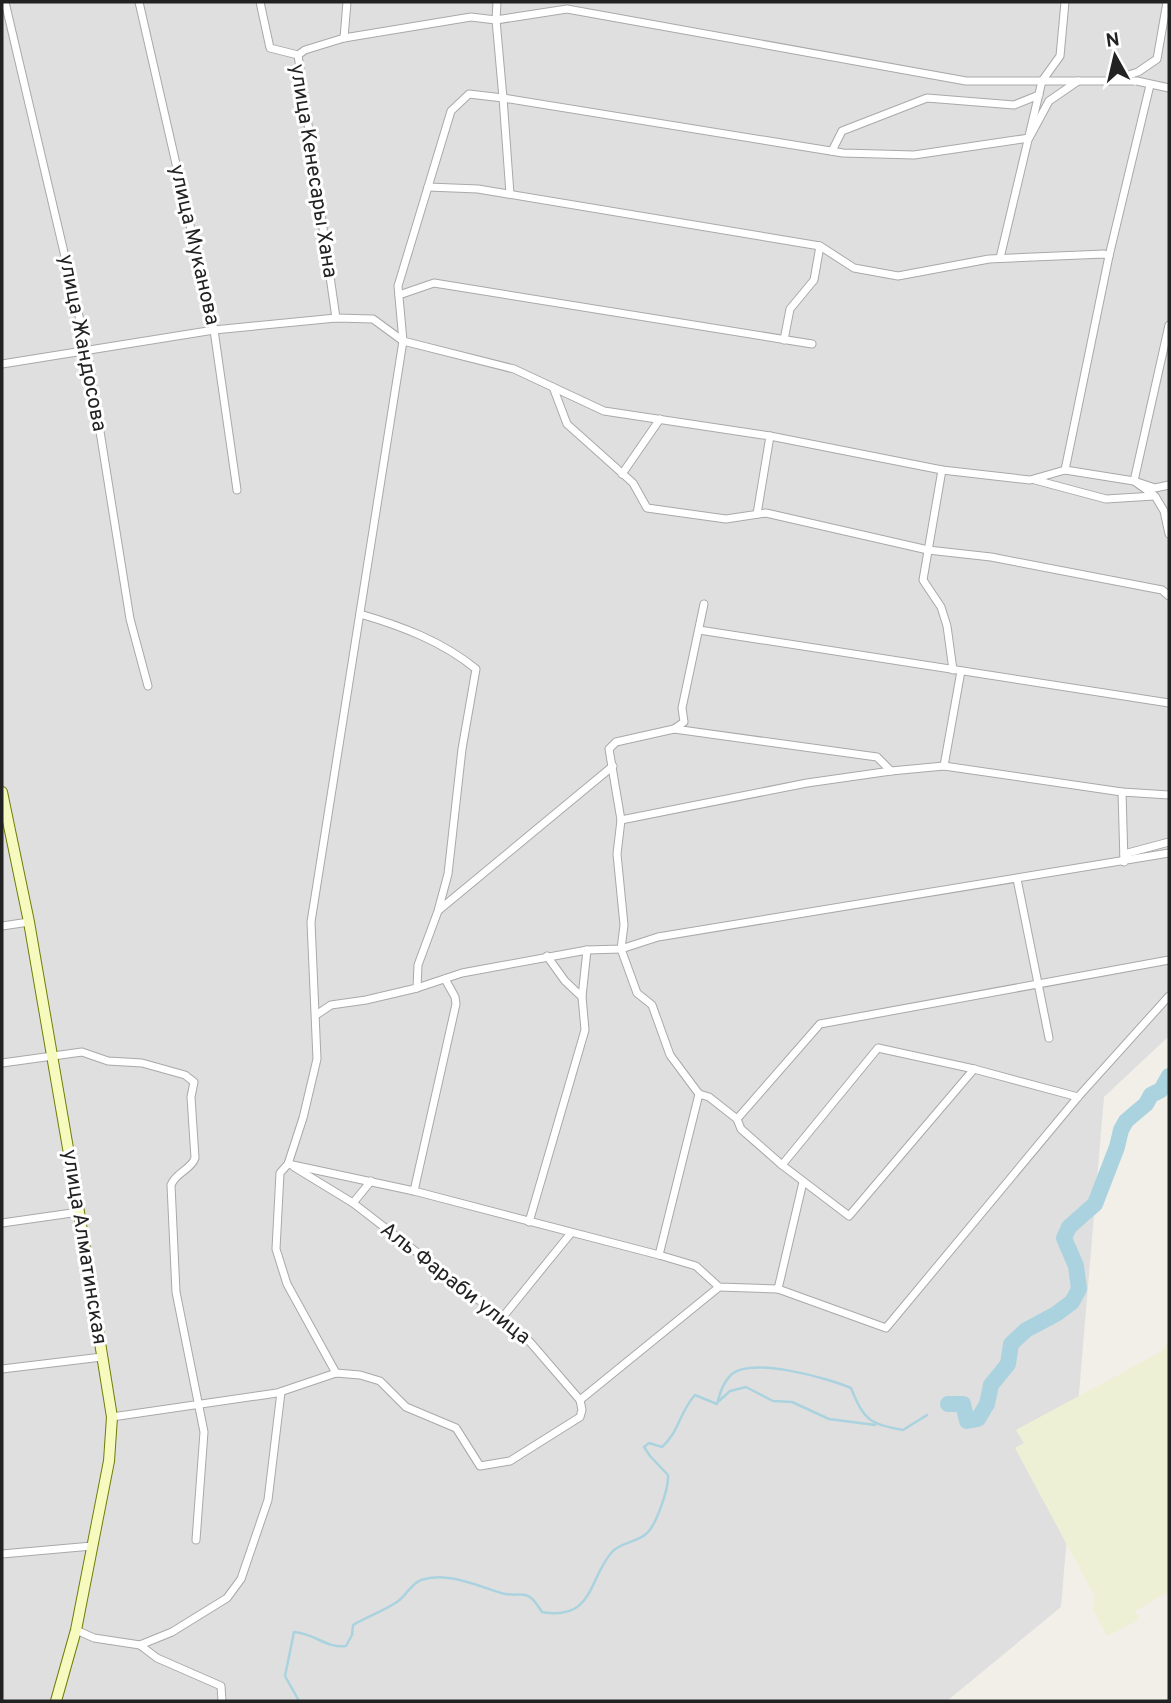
<svg xmlns="http://www.w3.org/2000/svg" width="1171" height="1703" font-family="Overpass,sans-serif">
<style>
.residential{fill:#e0dfdf}
.farmland{fill:#eef0d5}
.lines{fill:none;stroke-linecap:round;stroke-linejoin:round}
.stream{stroke:#aad3df;stroke-width:2.5}
.river{stroke:#aad3df;stroke-width:16}
.street-casing{stroke:#a9a9a9;stroke-width:9}
.secondary-casing{stroke:#707d05;stroke-width:12}
.street{stroke:#fff;stroke-width:7}
.secondary{stroke:#f7fabf;stroke-width:10}
.labels{text-anchor:middle;dominant-baseline:central;stroke-width:6;stroke-linejoin:round;paint-order:stroke}
.street-label{font-size:21px;fill:#222;stroke:#fff}
</style>
<rect width="100%" height="100%" fill="#f2efe9"/>
<!-- residential -->
<path class="residential" d="M 2,2 L 1169,2 L 1169,1036 L 1104,1097 L 1061,1607 L 947,1701 L 2,1701 Z"/>
<!-- farmland -->
<path class="farmland" d="M 1169,1341 L 1169,1592 L 1135,1611 L 1139,1620 L 1107,1636 L 1092,1607 L 1095,1597 L 1015,1448 L 1024,1443 L 1016,1430 L 1162,1351 Z"/>
<g class="lines">
<!-- stream -->
<g class="stream">
<path d="M 719,1401 L 730,1391 L 746,1387 L 773,1401 L 792,1402 L 829,1419 L 875,1425"/>
<path d="M 299,1701 L 285,1676 L 294,1632 C 314,1633 327,1649 346,1646 L 352,1635 L 353,1625 C 367,1617 383,1611 397,1602 C 406,1596 411,1584 421,1580 C 447,1571 478,1586 501,1593 C 524,1599 525,1585 542,1612 C 594,1621 588,1579 612,1552 C 619,1543 637,1542 646,1534 C 656,1526 669,1488 668,1475 L 650,1456 L 644,1447 L 649,1443 L 662,1447 C 679,1432 680,1411 695,1395 L 717,1404 C 720,1393 723,1382 732,1374 C 752,1357 828,1378 851,1388 C 864,1420 869,1424 903,1430 L 927,1415"/>
</g>
<!-- river -->
<path class="river" d="M 948,1404 L 963,1404 L 967,1421 L 978,1419 L 987,1404 L 991,1385 L 1008,1364 L 1011,1344 L 1026,1330 L 1056,1314 L 1072,1302 L 1079,1289 L 1076,1266 L 1064,1238 L 1069,1227 L 1095,1204 L 1117,1147 L 1121,1130 L 1126,1121 L 1146,1104 L 1151,1095 L 1161,1090 L 1169,1076"/>
<!-- street casing -->
<g class="street-casing">
<g id="street">
<path d="M 5,2 L 87,350 L 130,619 L 148,686"/>
<path d="M 139,2 L 214,330 L 237,490"/>
<path d="M 260,2 L 270,48 L 298,55"/>
<path d="M 497,2 L 496,20 L 567,9 L 966,81 L 1137,81 L 1169,88"/>
<path d="M 344,38 L 347,2"/>
<path d="M 298,55 L 305,50 L 344,38 L 471,17 L 496,20 L 503,98 L 469,94 L 451,111 L 398,286 L 403,341 L 311,922 L 317,1059 L 303,1118 L 288,1164 L 280,1173 L 276,1249 L 287,1284 L 336,1373"/>
<path d="M 298,55 L 336,318"/>
<path d="M 1116,79 L 1138,72 L 1157,59 L 1167,2"/>
<path d="M 832,151 L 842,131 L 927,98 L 1014,105 L 1039,95"/>
<path d="M 428,187 L 478,189 L 820,246 L 814,280 L 790,309 L 784,340"/>
<path d="M 510,194 L 503,98 L 843,153 L 914,155 L 1029,138 L 1049,101 L 1078,81"/>
<path d="M 820,246 L 854,268 L 898,276 L 989,259 L 1104,254 L 1109,256"/>
<path d="M 1000,258 L 1042,81 L 1060,56 L 1065,2"/>
<path d="M 399,295 L 434,283 L 812,344"/>
<path d="M 1169,325 L 1134,481 L 1155,488 L 1169,485"/>
<path d="M 2,364 L 214,330 L 336,318 L 373,319 L 403,341 L 514,369 L 604,411 L 770,436 L 942,470 L 1030,480 L 1065,470 L 1134,481 L 1155,496 L 1164,511 L 1169,534"/>
<path d="M 553,387 L 567,424 L 633,483 L 647,508 L 726,519 L 766,513 L 928,550 L 991,557 L 1162,590 L 1169,596"/>
<path d="M 942,470 L 923,580 L 941,607 L 947,626 L 953,670"/>
<path d="M 1065,470 L 1109,256 L 1150,85"/>
<path d="M 622,474 L 660,419"/>
<path d="M 1035,480 L 1106,499 L 1154,496"/>
<path d="M 757,514 L 770,436"/>
<path d="M 704,604 L 682,708 L 684,722 L 674,729 L 616,742 L 609,749 L 621,820 L 617,854 L 624,925 L 621,949 L 637,993 L 652,1005 L 670,1055 L 699,1094 L 709,1097 L 737,1119 L 741,1129 L 782,1165 L 849,1216 L 974,1069"/>
<path d="M 699,630 L 1169,703"/>
<path d="M 674,729 L 877,757 L 891,771"/>
<path d="M 944,766 L 961,671"/>
<path d="M 1122,792 L 1124,862"/>
<path d="M 621,820 L 807,783 L 891,771 L 944,766 L 1122,792 L 1169,795"/>
<path d="M 1124,854 L 1169,842"/>
<path d="M 1017,879 L 1049,1038"/>
<path d="M 439,910 L 613,766"/>
<path d="M 2,926 L 29,922"/>
<path d="M 417,988 L 462,973 L 587,950 L 621,949 L 658,937 L 1169,853"/>
<path d="M 582,997 L 587,950"/>
<path d="M 316,1015 L 331,1005 L 366,1000 L 417,988 L 418,965 L 438,911 L 448,874 L 462,749 L 476,669 C 442,641 401,626 360,614"/>
<path d="M 2,1063 L 82,1052 L 108,1061 L 142,1063 L 185,1075 L 194,1082 L 191,1097 L 195,1158 C 191,1170 176,1172 171,1185 L 176,1292 L 204,1432 L 196,1540"/>
<path d="M 737,1119 L 820,1024 L 1169,960"/>
<path d="M 288,1164 L 414,1191 L 659,1255 L 696,1266 L 719,1287 L 778,1289 L 886,1328 L 1078,1097 L 1169,996"/>
<path d="M 782,1165 L 878,1048 L 974,1069 L 1078,1097"/>
<path d="M 294,1167 L 353,1203 L 502,1318 L 530,1342 L 580,1400"/>
<path d="M 414,1191 L 456,1004 L 455,997 L 445,979"/>
<path d="M 353,1203 L 371,1181"/>
<path d="M 529,1222 L 585,1030 L 582,997 L 565,981 L 547,956"/>
<path d="M 2,1223 L 79,1212"/>
<path d="M 659,1255 L 699,1094"/>
<path d="M 778,1289 L 803,1182"/>
<path d="M 502,1318 L 571,1233"/>
<path d="M 2,1369 L 102,1357"/>
<path d="M 580,1400 L 719,1287"/>
<path d="M 112,1417 L 277,1393 L 336,1373 L 360,1375 L 380,1381 L 406,1407 L 456,1428 L 480,1466 L 510,1461 L 580,1417 L 582,1410 L 580,1400"/>
<path d="M 2,1554 L 92,1546"/>
<path d="M 76,1630 L 94,1638 L 140,1645 L 172,1632 L 227,1598 L 241,1579 L 268,1500 L 281,1392"/>
<path d="M 140,1645 L 157,1658 L 221,1686 L 222,1701"/>
</g>
</g>
<!-- secondary casing -->
<g class="secondary-casing">
<path id="secondary" d="M 2,792 L 29,922 L 79,1212 L 112,1417 L 109,1461 L 76,1630 L 56,1701"/>
</g>
<!-- street -->
<use href="#street" class="street"/>
<!-- secondary -->
<use href="#secondary" class="secondary"/>
</g>
<g class="labels">
<!-- street labels -->
<g class="street-label">
<text transform="translate(313 171) rotate(81)">улица Кенесары Хана</text>
<text transform="translate(194 245) rotate(77)">улица Муканова</text>
<text transform="translate(82 343) rotate(79)">улица Жандосова</text>
<text transform="translate(84 1247) rotate(81)">улица Алматинская</text>
<text transform="translate(455 1284) rotate(38)">Аль Фараби улица</text>
</g>
</g>
<!-- border -->
<rect width="1171" height="1703" fill="none" stroke="#222222" stroke-width="7"/>
<!-- north arrow -->
<g transform="translate(1115 56) rotate(352)" stroke="#ffffff" stroke-width="5" paint-order="stroke">
<path d="M0-5L12 26L0 18L-12 26Z" fill="#222222"/>
<text y="-10" font-size="19" font-weight="bold" text-anchor="middle" fill="#222222">N</text>
</g>
</svg>
